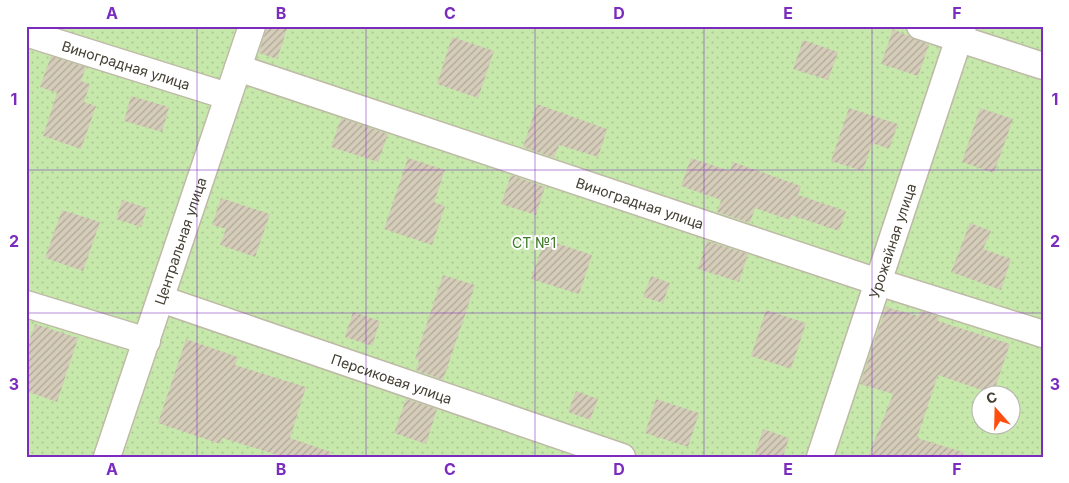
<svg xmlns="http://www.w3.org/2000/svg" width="1069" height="483" font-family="Inter,sans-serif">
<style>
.garden{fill:url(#garden-dots);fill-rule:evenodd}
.building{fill:url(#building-hatch)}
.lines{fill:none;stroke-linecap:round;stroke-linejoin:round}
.street-casing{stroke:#bfb9a7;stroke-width:29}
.street{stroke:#fff;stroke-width:26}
.grid{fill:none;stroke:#7b2cbf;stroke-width:1;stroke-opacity:0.55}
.labels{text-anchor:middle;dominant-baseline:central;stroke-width:4;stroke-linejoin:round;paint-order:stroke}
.street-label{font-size:14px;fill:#454034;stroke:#fff}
.park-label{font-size:14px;fill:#3c7925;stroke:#fff}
.neatline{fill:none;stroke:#7b2cbf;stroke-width:2}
.grid-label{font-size:16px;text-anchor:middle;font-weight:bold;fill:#7b2cbf}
</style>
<defs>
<pattern id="garden-dots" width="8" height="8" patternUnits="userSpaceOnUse" patternTransform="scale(1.25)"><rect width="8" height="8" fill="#c6e9ab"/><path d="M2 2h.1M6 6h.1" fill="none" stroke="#abc994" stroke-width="1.8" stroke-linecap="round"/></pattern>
<pattern id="building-hatch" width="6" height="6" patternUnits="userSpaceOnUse" patternTransform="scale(1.25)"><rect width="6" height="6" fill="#d5cdb9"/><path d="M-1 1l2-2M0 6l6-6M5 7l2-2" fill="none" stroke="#afa897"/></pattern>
</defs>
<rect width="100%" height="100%" fill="#f3f0e4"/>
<!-- garden -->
<path class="garden" d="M 26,26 L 1043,26 L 1043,457 L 26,457 ZM 982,396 L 1012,396 L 1012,426 L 982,426 Z"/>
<!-- building -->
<g class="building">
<path d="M 267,26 L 288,26 L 277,59 L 259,53 Z"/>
<path d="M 893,29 L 929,45 L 918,76 L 881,64 Z"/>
<path d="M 452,37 L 494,51 L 478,98 L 437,84 Z"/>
<path d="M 803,40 L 838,52 L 828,80 L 793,69 Z"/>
<path d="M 51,56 L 86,67 L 81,81 L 90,84 L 84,102 L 96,106 L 81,149 L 43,136 L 57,93 L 40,87 Z"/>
<path d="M 131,96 L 169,107 L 162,132 L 124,121 Z"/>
<path d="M 537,104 L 607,129 L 598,157 L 559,145 L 554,158 L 523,147 Z"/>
<path d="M 849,108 L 898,124 L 889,149 L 872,143 L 863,171 L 831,161 Z"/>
<path d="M 980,108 L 1013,119 L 994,173 L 962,162 Z"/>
<path d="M 341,118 L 388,134 L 378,162 L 331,147 Z"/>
<path d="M 408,158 L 445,170 L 434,202 L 445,206 L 432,245 L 384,229 Z"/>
<path d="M 691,158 L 730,171 L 733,162 L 801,186 L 798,195 L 846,211 L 839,231 L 791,215 L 790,220 L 755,208 L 750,223 L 717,212 L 721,200 L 681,186 Z"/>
<path d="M 511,175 L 545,187 L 536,215 L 501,204 Z"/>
<path d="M 221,198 L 270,214 L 255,257 L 220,245 L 226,229 L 212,225 Z"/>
<path d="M 122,200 L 147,208 L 141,227 L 116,219 Z"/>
<path d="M 62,210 L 100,222 L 83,271 L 45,258 Z"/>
<path d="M 970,223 L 991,231 L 983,249 L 1011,259 L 1001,290 L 951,272 Z"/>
<path d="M 545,239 L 592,255 L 579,294 L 531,279 Z"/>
<path d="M 707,241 L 748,254 L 739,282 L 698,269 Z"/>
<path d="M 443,275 L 475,285 L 443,380 L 416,370 L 419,360 L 415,359 Z"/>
<path d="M 651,276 L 670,283 L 663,303 L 643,297 Z"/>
<path d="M 886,307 L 919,316 L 920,311 L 939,317 L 938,321 L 1010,344 L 993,394 L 938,375 L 917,438 L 963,452 L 963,457 L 868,457 L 893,394 L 860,384 Z"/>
<path d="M 766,310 L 806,323 L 791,369 L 751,356 Z"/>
<path d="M 353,312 L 380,321 L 372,346 L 345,337 Z"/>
<path d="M 35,324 L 78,338 L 57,402 L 26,391 L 26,351 Z"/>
<path d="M 186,339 L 238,357 L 235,365 L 306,387 L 290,438 L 331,452 L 329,457 L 284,457 L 222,438 L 220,444 L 158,423 Z"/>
<path d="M 576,391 L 598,399 L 590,420 L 568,412 Z"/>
<path d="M 406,399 L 437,409 L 426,444 L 394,433 Z"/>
<path d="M 656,399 L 699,413 L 688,447 L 645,433 Z"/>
<path d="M 763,429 L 789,438 L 783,457 L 754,457 Z"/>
</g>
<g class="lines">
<!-- street casing -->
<g class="street-casing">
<g id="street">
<path d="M 920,26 L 1043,66"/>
<path id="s1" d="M 26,33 L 227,96"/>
<path id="s2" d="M 238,68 L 878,282 L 1043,334"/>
<path id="s3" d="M 161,299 L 622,457"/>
<path d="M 26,304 L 147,341"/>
<path id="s4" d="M 107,457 L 252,26"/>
<path id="s5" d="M 820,457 L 963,26"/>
</g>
</g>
<!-- street -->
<use href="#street" class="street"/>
</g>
<!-- grid -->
<path class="grid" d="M 197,26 L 197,457M 366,26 L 366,457M 535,26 L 535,457M 704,26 L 704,457M 872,26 L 872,457M 26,170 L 1043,170M 26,313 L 1043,313"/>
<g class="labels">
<!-- street labels -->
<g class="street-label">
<text stroke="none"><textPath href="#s1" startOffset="105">Виноградная улица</textPath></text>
<text stroke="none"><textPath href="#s2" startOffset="424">Виноградная улица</textPath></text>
<text stroke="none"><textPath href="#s5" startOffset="228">Урожайная улица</textPath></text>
<text stroke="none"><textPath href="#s4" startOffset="228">Центральная улица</textPath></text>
<text stroke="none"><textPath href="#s3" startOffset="244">Персиковая улица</textPath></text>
</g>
<!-- park labels -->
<g class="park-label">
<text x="534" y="242">СТ №1</text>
</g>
</g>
<!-- border -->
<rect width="1069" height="483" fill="none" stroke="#ffffff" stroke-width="55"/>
<!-- north arrow -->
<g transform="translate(996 410) rotate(340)"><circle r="24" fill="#ffffff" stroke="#b5b3ae"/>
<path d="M0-4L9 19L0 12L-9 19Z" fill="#ff4d0f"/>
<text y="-8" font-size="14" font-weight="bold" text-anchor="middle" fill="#454034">С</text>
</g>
<rect x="28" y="28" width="1014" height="428" class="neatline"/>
<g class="grid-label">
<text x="112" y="19">A</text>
<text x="281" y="19">B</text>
<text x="450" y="19">C</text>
<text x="619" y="19">D</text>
<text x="788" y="19">E</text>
<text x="957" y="19">F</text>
<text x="14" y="105">1</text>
<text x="1055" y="105">1</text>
<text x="14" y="247">2</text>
<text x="1055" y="247">2</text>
<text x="14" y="390">3</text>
<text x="1055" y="390">3</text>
<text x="112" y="475">A</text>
<text x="281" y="475">B</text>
<text x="450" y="475">C</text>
<text x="619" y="475">D</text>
<text x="788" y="475">E</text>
<text x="957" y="475">F</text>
</g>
</svg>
